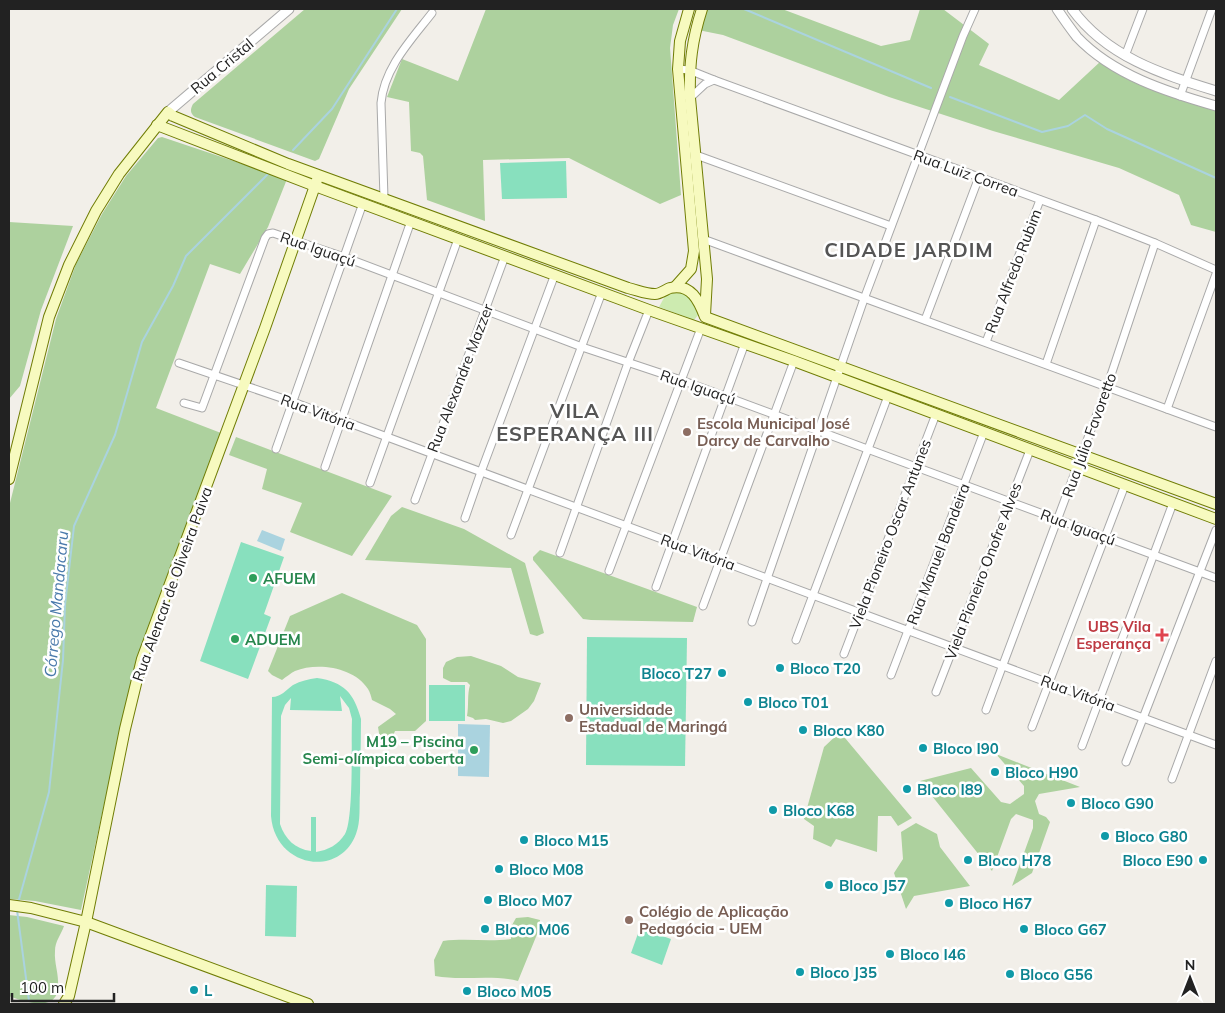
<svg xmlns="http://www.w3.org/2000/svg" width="1225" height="1013" font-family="Mulish,sans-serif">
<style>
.grass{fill:#cdebb0}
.forest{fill:#add19e}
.pitch{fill:#88e0be;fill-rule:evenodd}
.water{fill:#aad3df}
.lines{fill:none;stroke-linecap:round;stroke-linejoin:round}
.stream{stroke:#aad3df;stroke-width:2}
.minor-casing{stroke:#a9a9a9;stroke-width:9}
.tertiary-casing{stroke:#a9a9a9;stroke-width:11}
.secondary-casing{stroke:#707d05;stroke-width:12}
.minor{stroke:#fff;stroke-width:7}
.tertiary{stroke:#fff;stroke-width:9}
.secondary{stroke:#f7fabf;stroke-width:10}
.education-dot{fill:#8d6e63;stroke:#fff;stroke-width:2}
.leisure-dot{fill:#2e9e5b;stroke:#fff;stroke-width:2}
.health-dot{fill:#e0444e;stroke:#fff;stroke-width:2}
.culture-dot{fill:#0f9aa8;stroke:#fff;stroke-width:2}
.labels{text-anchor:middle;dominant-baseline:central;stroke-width:5;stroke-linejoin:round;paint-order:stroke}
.street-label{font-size:15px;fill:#222;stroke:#fff}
.education-label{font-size:15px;font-weight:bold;fill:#785e54;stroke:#fff;text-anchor:start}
.leisure-label{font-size:15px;font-weight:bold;fill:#27864d;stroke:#fff;text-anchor:start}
.health-label{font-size:15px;font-weight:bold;fill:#be3a42;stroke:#fff;text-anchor:end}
.culture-label{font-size:15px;font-weight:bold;fill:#0d838f;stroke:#fff;text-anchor:start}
.water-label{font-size:16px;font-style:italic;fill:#4a7aab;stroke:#fff}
.district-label{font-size:20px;font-weight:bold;letter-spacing:1px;fill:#555;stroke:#fff}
</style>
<rect width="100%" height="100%" fill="#f2efe9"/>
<!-- grass -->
<path class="grass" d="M 673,292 L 683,293 L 691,296 L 699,314 L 694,320 L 659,307 L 665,296 Z"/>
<!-- forest -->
<g class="forest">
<path d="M 305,9 L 402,9 L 349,89 L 319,159 L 315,161 L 195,117 C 190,113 190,110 193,104 Z"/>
<path d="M 486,9 L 679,9 L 673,25 L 670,48 L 681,195 L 660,204 L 569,158 L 483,160 L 485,221 L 427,200 L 423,156 L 420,153 L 411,151 L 409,102 L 387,97 L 402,59 L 458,81 Z"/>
<path d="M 700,9 L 782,9 L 881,46 L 910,40 L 920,9 L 943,9 L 989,44 L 979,65 L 1059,100 L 1101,61 L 1216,108 L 1216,232 L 1191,225 L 1179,195 L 1119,168 L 993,131 L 889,97 L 723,35 L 693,29 Z"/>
<path d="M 162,137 L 287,179 L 268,227 L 240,274 L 210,264 L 156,408 L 221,433 L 121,727 L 81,910 L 35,901 L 9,899 L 9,507 L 56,319 L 76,264 L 102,214 L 126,176 L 158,138 Z"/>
<path d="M 9,222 L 73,226 L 41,310 L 20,386 L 9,399 Z"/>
<path d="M 236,437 L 392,496 L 352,556 L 290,532 L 302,503 L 262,489 L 267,469 L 229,455 Z"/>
<path d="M 402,507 L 464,529 L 525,563 L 544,633 L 537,636 L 530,634 L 511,568 L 365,560 L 391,516 Z"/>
<path d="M 540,550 L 697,607 L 693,622 L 591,620 L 583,619 L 533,560 L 533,557 Z"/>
<path d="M 342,593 L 417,625 L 426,639 L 426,721 L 415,731 L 395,731 L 389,746 L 381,745 L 378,727 L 396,714 L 390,709 L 372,700 C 371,696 370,692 368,689 C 354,667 317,662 295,671 C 291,673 286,677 282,680 L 272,675 L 268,671 L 290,616 Z"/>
<path d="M 471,656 L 501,666 L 518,677 L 541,683 L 534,701 L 528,709 L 511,721 L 503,723 L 486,719 L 475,720 L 473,718 L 467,716 C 469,705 467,695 470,685 L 467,682 L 451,682 L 443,678 L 443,668 L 446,662 L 457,657 Z"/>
<path d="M 840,732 L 912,818 L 898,826 L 891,816 L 878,816 L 877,852 L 836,839 L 831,847 L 813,839 L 814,826 L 804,819 L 824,747 Z"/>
<path d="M 996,754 L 1080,787 L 1039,794 L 1035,801 L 1039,814 L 1046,817 L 1050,822 L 1032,873 L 1012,886 L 1033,828 L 1033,820 L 1016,814 L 1011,819 L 992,871 L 920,781 L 971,768 L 1001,802 L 1010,804 L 1024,794 L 1024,786 Z"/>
<path d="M 916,823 L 937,834 L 940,847 L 970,886 L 914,896 L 906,909 L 894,873 L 903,859 L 901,832 Z"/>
<path d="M 9,915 L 27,917 L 64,926 C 61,935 55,941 55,951 C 54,963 59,974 58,986 C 58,1013 25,1002 9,996 Z"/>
<path d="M 528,917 L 540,920 L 540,927 L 518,981 C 491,974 463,981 435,976 L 434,960 L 443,941 C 466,938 488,942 511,939 L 512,925 L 516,918 Z"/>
</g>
<!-- pitch -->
<g class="pitch">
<path d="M 566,161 L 567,198 L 502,199 L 500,163 Z"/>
<path d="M 241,542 L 284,557 L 264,614 L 271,617 L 248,679 L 200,661 Z"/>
<path d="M 587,637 L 687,638 L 685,766 L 586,765 Z"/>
<path d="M 317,678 C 344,682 354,693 361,719 C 361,743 360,768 360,792 C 359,806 361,821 356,834 C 339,879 275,867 271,816 L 272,697 C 281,697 286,690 293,685 C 301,681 308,679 317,678 ZM 340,696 L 349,708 L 352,719 C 351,741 354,819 345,834 C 338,845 328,850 316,852 L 316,817 L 311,817 L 311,851 C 295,849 285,839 280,824 L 281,716 L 285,705 L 291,698 L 290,710 L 342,711 Z"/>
<rect x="429" y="685" width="36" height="36"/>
<path d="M 266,885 L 297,886 L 296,937 L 265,936 Z"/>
<path d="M 640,928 L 671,939 L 662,965 L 631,953 Z"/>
</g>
<!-- water -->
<g class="water">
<path d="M 262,530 L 285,539 L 281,551 L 257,541 Z"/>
<path d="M 458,724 L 490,725 L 489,777 L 458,776 Z"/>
</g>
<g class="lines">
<!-- stream -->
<g class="stream">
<path d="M 744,9 L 931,88"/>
<path d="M 950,97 L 1042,132 L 1068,126 L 1085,115 L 1107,129 L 1216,178"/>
<path d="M 293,150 L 332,109 L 397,9"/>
<path d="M 18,903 L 49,792 L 63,660 L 65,605 L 74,526 L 115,435 L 142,342 L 173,286 L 186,256 L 270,172"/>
<path d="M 17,910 L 29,1001"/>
</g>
<!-- minor casing -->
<g class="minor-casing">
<g id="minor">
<path d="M 1125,56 L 1143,9"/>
<path d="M 678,69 L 689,70 L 714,80 L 705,84 L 690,98"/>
<path d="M 714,80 L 1096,220 L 1155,243 L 1216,270"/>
<path d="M 1180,96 L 1212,9"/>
<path d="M 696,155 L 891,226"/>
<path d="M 384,198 L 381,103 C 384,68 411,40 432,13"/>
<path d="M 703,239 L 1216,427"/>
<path d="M 925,320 L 979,177"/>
<path d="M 986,342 L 1040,200"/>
<path d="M 179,363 L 293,402 L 1216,745"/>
<path d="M 1046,364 L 1096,220"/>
<path d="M 184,403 L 202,408 L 265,238 L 268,234 L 273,233 L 344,257 L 582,347 L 681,380 L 1216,578"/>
<path d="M 1167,409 L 1216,274"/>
<path d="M 276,449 L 363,203"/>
<path d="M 325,467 L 411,221"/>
<path d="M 370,483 L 458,239"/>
<path d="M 415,500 L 505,256"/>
<path d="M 465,518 L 481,472 L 555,274"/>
<path d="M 511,535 L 602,292"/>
<path d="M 560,553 L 628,363 L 649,310"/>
<path d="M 609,571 L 701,328"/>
<path d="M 656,587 L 745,343"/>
<path d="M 703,606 L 794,361"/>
<path d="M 752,622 L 864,299 L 963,36 L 975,9"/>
<path d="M 796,640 L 888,396"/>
<path d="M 844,654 L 936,414"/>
<path d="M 891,675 L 984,432"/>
<path d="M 936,692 L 1030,450"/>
<path d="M 986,710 L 1107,387 L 1155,243"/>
<path d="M 1032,727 L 1125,485"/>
<path d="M 1082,746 L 1173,503"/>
<path d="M 1126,762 L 1216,530"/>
<path d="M 1172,779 L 1216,661"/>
</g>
</g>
<!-- tertiary casing -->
<g class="tertiary-casing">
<g id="tertiary">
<path d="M 1057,9 C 1063,18 1070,28 1077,37 C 1113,75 1167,92 1216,106"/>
<path d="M 1072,9 C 1107,57 1162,74 1216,91"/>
<path d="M 168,112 L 289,9"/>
</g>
</g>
<!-- secondary casing -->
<g class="secondary-casing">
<g id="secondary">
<path d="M 702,9 C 692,40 689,65 690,98 L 707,279 L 705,315"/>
<path d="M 157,125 L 315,186 L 649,310 L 794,361 L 1216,519"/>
<path d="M 675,287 L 691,269 L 694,251 L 678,69 L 680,41 L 689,9"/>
<path d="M 9,479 L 49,317 L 69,265 L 96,211 L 119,174 L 168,112 L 173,116 L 288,164 L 628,288 C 637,290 646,294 655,294 C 660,294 665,290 670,288 C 691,283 699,301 705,317 L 1216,504"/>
<path d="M 9,905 L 31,908 L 86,922 L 308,1004"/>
<path d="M 64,1004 L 69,996 L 86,922 L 125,729 L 142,659 L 265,328 L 317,180"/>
</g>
</g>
<!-- minor -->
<use href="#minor" class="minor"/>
<!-- tertiary -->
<use href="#tertiary" class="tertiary"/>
<!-- secondary -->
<use href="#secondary" class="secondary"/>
</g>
<!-- markers -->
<g class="education-dot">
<circle cx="687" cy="432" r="5"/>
<circle cx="569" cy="718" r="5"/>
<circle cx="629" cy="920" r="5"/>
</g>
<g class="leisure-dot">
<circle cx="253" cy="578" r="5"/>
<circle cx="235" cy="639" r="5"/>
<circle cx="474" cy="750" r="5"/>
</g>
<path class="health-dot" d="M1159.5 627.5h5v5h5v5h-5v5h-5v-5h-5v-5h5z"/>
<g class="culture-dot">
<circle cx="780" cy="668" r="5"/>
<circle cx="722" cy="673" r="5"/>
<circle cx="748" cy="702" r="5"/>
<circle cx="803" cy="730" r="5"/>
<circle cx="923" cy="748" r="5"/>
<circle cx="995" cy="772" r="5"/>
<circle cx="907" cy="789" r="5"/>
<circle cx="1071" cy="803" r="5"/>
<circle cx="773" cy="810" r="5"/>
<circle cx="1105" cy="836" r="5"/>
<circle cx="524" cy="840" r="5"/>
<circle cx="968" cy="860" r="5"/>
<circle cx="1203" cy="860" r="5"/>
<circle cx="499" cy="869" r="5"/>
<circle cx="829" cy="885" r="5"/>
<circle cx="488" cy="900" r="5"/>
<circle cx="949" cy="903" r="5"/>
<circle cx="485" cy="929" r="5"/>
<circle cx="1024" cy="929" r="5"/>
<circle cx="890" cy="954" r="5"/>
<circle cx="800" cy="972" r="5"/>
<circle cx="1010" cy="974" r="5"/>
<circle cx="194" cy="990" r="5"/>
<circle cx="467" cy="991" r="5"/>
</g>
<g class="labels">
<!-- street labels -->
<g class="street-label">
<text transform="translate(222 66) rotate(-40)">Rua Cristal</text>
<text transform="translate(966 173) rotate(20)">Rua Luiz Correa</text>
<text transform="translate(318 249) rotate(19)">Rua Iguaçú</text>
<text transform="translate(1013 271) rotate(-69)">Rua Alfredo Rubim</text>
<text transform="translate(460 378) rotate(-69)">Rua Alexandre Mazzer</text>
<text transform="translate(698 387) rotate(19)">Rua Iguaçú</text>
<text transform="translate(318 412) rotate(20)">Rua Vitória</text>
<text transform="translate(1089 435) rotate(-70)">Rua Júlio Favoretto</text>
<text transform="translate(1078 527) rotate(20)">Rua Iguaçú</text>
<text transform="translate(890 534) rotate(-69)">Viela Pioneiro Oscar Antunes</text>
<text transform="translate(698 552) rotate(20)">Rua Vitória</text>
<text transform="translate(938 554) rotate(-69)">Rua Manuel Bandeira</text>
<text transform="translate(983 571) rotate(-69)">Viela Pioneiro Onofre Alves</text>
<text transform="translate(172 584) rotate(-70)">Rua Alencar de Oliveira Paiva</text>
<text transform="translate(1078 693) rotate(20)">Rua Vitória</text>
</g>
<!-- education labels -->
<g class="education-label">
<text x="697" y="423">Escola Municipal José<tspan x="697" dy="17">Darcy de Carvalho</tspan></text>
<text x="579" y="709">Universidade<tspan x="579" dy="17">Estadual de Maringá</tspan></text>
<text x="639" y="911">Colégio de Aplicação<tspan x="639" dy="17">Pedagócia - UEM</tspan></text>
</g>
<!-- leisure labels -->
<g class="leisure-label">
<text x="263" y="578">AFUEM</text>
<text x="245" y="639">ADUEM</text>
<text x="464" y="741" text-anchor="end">M19 – Piscina<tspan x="464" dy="17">Semi-olímpica coberta</tspan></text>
</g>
<!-- health labels -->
<g class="health-label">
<text x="1151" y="626">UBS Vila<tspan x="1151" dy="17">Esperança</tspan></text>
</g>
<!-- culture labels -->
<g class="culture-label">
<text x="790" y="668">Bloco T20</text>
<text x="712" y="673" text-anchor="end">Bloco T27</text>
<text x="758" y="702">Bloco T01</text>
<text x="813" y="730">Bloco K80</text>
<text x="933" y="748">Bloco I90</text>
<text x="1005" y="772">Bloco H90</text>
<text x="917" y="789">Bloco I89</text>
<text x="1081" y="803">Bloco G90</text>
<text x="783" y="810">Bloco K68</text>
<text x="1115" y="836">Bloco G80</text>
<text x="534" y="840">Bloco M15</text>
<text x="978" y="860">Bloco H78</text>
<text x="1193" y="860" text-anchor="end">Bloco E90</text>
<text x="509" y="869">Bloco M08</text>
<text x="839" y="885">Bloco J57</text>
<text x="498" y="900">Bloco M07</text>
<text x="959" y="903">Bloco H67</text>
<text x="495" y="929">Bloco M06</text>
<text x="1034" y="929">Bloco G67</text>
<text x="900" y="954">Bloco I46</text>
<text x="810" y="972">Bloco J35</text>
<text x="1020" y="974">Bloco G56</text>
<text x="204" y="990">L</text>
<text x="477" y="991">Bloco M05</text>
</g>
<!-- water labels -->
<g class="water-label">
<text transform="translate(56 604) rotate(-85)">Córrego Mandacaru</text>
</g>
<!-- district labels -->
<g class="district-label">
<text x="909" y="249">CIDADE JARDIM</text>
<text x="575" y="410">VILA<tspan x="575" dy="23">ESPERANÇA III</tspan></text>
</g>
</g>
<!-- border -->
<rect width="1225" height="1013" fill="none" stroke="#222222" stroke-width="20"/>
<!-- north arrow -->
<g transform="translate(1190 978)" stroke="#ffffff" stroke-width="4" paint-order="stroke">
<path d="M0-4L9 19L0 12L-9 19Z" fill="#222222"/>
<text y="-8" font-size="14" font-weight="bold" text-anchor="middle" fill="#222222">N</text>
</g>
<!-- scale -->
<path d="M12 993v8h102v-8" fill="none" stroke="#222222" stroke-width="2.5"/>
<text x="20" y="993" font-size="15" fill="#222222" stroke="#ffffff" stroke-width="4" paint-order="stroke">100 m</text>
</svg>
